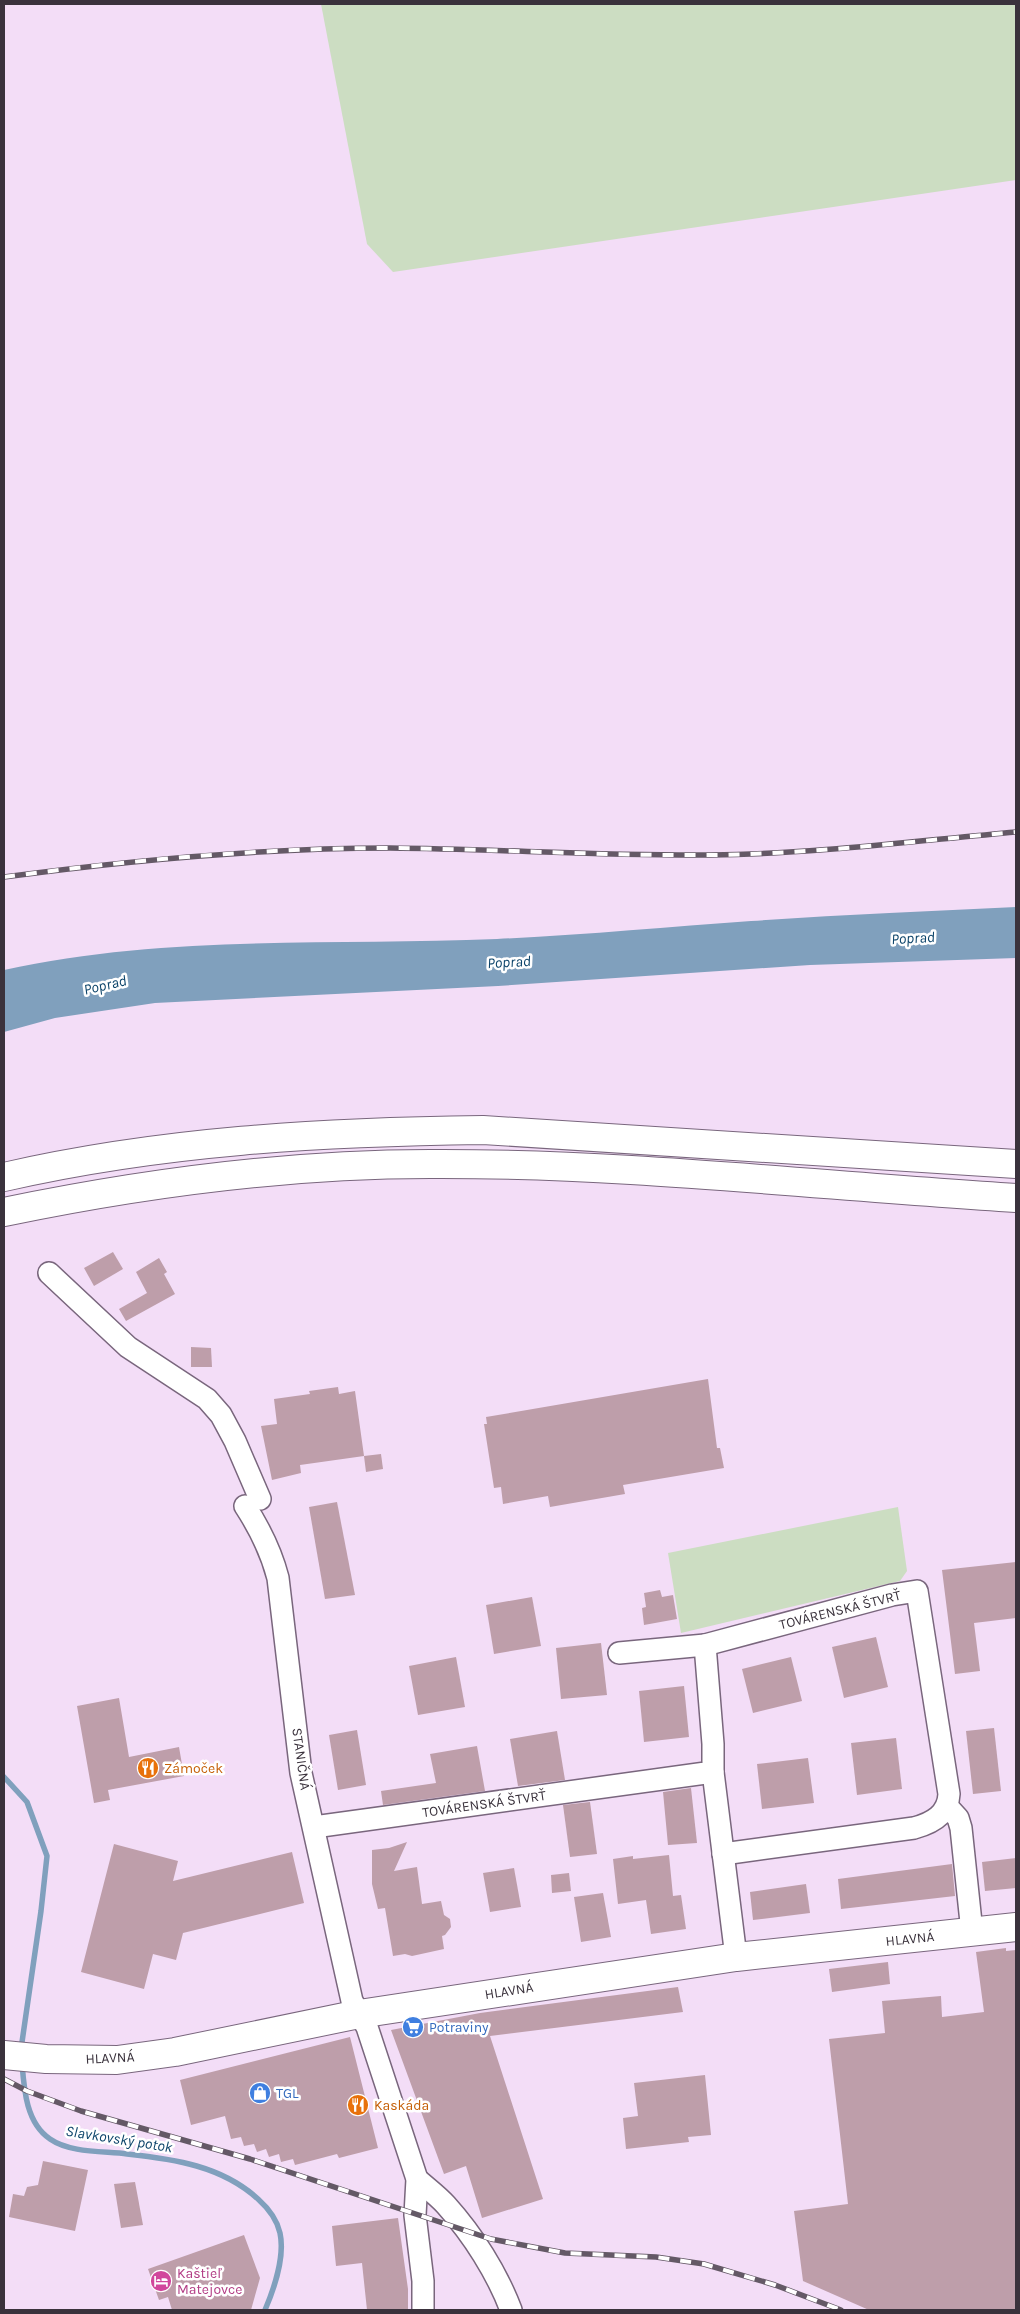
<svg xmlns="http://www.w3.org/2000/svg" width="1020" height="2314" font-family="Karla,sans-serif">
<style>
.green{fill:#ccddc2}
.water{fill:#80a0bd}
.lines{fill:none;stroke-linecap:round;stroke-linejoin:round}
.stream{stroke:#80a0bd;stroke-width:5.5}
.building{fill:#be9eaa}
.minor-casing{stroke:#79667d;stroke-width:24}
.primary-casing{stroke:#79667d;stroke-width:30}
.minor{stroke:#fff;stroke-width:21}
.primary{stroke:#fff;stroke-width:28}
.rail-casing{stroke:#645966;stroke-width:5.5}
.rail{stroke:#fff;stroke-width:4;stroke-dasharray:11;stroke-linecap:butt}
.labels{text-anchor:middle;dominant-baseline:central;stroke-width:5;stroke-linejoin:round;paint-order:stroke}
.street-label{font-size:14px;fill:#3a323c;stroke:#fff}
.food-label{font-size:14px;fill:#c56008;stroke:#fff;text-anchor:start}
.shop-label{font-size:14px;fill:#366cbe;stroke:#fff;text-anchor:start}
.hotel-label{font-size:14px;fill:#b23c85;stroke:#fff;text-anchor:start}
.water-label{font-size:15px;font-style:italic;fill:#0b4369;stroke:#fff}
</style>
<rect width="100%" height="100%" fill="#f3ddf7"/>
<!-- green -->
<g class="green">
<path d="M 321,4 L 1016,4 L 1016,180 L 393,272 L 367,244 Z"/>
<path d="M 898,1507 L 907,1571 L 900,1581 L 681,1633 L 668,1553 Z"/>
</g>
<!-- water -->
<path class="water" d="M 1016,907 L 1016,958 L 810,965 L 498,986 L 155,1003 L 55,1018 L 4,1032 L 4,970 C 166,934 333,946 497,939 C 582,935 667,927 751,921 C 840,915 928,911 1016,907 Z"/>
<g class="lines">
<!-- stream -->
<g class="stream">
<path d="M 4,1777 L 27,1802 L 47,1856 L 41,1911 L 21,2049"/>
<path d="M 22,2063 C 24,2089 26,2123 50,2139 C 70,2153 104,2151 127,2154 C 174,2159 222,2166 258,2199 C 268,2208 277,2219 280,2233 C 285,2256 274,2289 265,2310"/>
</g>
</g>
<!-- building -->
<g class="building">
<path d="M 113,1252 L 123,1269 L 94,1286 L 84,1268 Z"/>
<path d="M 159,1258 L 167,1272 L 164,1274 L 175,1294 L 126,1321 L 119,1309 L 147,1293 L 136,1272 Z"/>
<path d="M 191,1347 L 211,1348 L 212,1367 L 191,1367 Z"/>
<path d="M 708,1379 L 717,1448 L 720,1448 L 724,1468 L 623,1485 L 625,1494 L 550,1507 L 548,1496 L 503,1504 L 501,1487 L 494,1488 L 484,1424 L 487,1424 L 486,1417 Z"/>
<path d="M 338,1387 L 339,1394 L 355,1391 L 364,1456 L 300,1465 L 301,1473 L 272,1480 L 261,1426 L 277,1424 L 274,1399 L 310,1394 L 309,1391 Z"/>
<path d="M 381,1454 L 383,1469 L 366,1472 L 364,1456 Z"/>
<path d="M 337,1502 L 355,1595 L 325,1599 L 309,1507 Z"/>
<path d="M 1016,1562 L 1016,1618 L 974,1623 L 980,1671 L 955,1674 L 942,1570 Z"/>
<path d="M 660,1590 L 662,1597 L 673,1595 L 677,1619 L 644,1625 L 642,1608 L 646,1607 L 644,1593 Z"/>
<path d="M 532,1597 L 541,1646 L 494,1654 L 486,1605 Z"/>
<path d="M 876,1637 L 888,1687 L 844,1698 L 832,1647 Z"/>
<path d="M 601,1643 L 607,1695 L 561,1699 L 556,1648 Z"/>
<path d="M 456,1657 L 465,1707 L 418,1715 L 409,1666 Z"/>
<path d="M 791,1657 L 802,1701 L 753,1713 L 742,1669 Z"/>
<path d="M 684,1686 L 689,1737 L 644,1742 L 639,1691 Z"/>
<path d="M 119,1698 L 129,1757 L 179,1747 L 184,1776 L 108,1790 L 110,1800 L 94,1803 L 77,1706 Z"/>
<path d="M 994,1728 L 1001,1791 L 973,1794 L 966,1731 Z"/>
<path d="M 357,1730 L 366,1785 L 338,1790 L 329,1735 Z"/>
<path d="M 557,1731 L 565,1780 L 518,1786 L 510,1739 Z"/>
<path d="M 896,1738 L 902,1789 L 857,1795 L 851,1743 Z"/>
<path d="M 477,1746 L 485,1791 L 383,1805 L 381,1791 L 436,1783 L 430,1754 Z"/>
<path d="M 808,1758 L 814,1803 L 762,1809 L 757,1764 Z"/>
<path d="M 691,1788 L 697,1843 L 668,1845 L 663,1792 Z"/>
<path d="M 590,1802 L 597,1854 L 570,1857 L 563,1805 Z"/>
<path d="M 407,1842 L 394,1871 L 417,1867 L 422,1904 L 441,1901 L 444,1915 L 450,1919 L 451,1927 L 445,1935 L 442,1936 L 444,1949 L 412,1956 L 405,1954 L 393,1956 L 385,1908 L 378,1909 L 372,1884 L 372,1850 L 389,1848 Z"/>
<path d="M 114,1844 L 178,1861 L 173,1881 L 292,1852 L 304,1903 L 183,1933 L 176,1960 L 153,1954 L 144,1989 L 81,1972 Z"/>
<path d="M 669,1855 L 673,1896 L 681,1895 L 686,1929 L 651,1934 L 646,1900 L 618,1904 L 613,1859 L 633,1856 L 633,1859 Z"/>
<path d="M 1016,1858 L 1016,1888 L 985,1891 L 982,1862 Z"/>
<path d="M 952,1864 L 955,1896 L 841,1909 L 838,1879 Z"/>
<path d="M 514,1868 L 521,1907 L 490,1912 L 483,1873 Z"/>
<path d="M 569,1873 L 571,1891 L 552,1893 L 551,1875 Z"/>
<path d="M 806,1884 L 810,1913 L 753,1920 L 750,1892 Z"/>
<path d="M 603,1893 L 611,1937 L 581,1942 L 574,1897 Z"/>
<path d="M 1006,1948 L 1006,1951 L 1016,1950 L 1016,2310 L 869,2310 L 803,2281 L 794,2211 L 848,2204 L 829,2039 L 885,2033 L 882,2001 L 941,1996 L 942,2017 L 984,2012 L 976,1952 Z"/>
<path d="M 888,1962 L 890,1984 L 832,1992 L 829,1969 Z"/>
<path d="M 678,1987 L 683,2012 L 490,2036 L 543,2199 L 482,2218 L 466,2166 L 444,2174 L 391,2030 L 480,2013 Z"/>
<path d="M 350,2037 L 378,2148 L 339,2158 L 337,2154 L 295,2165 L 293,2159 L 281,2162 L 279,2154 L 269,2157 L 266,2149 L 257,2152 L 254,2144 L 244,2146 L 241,2137 L 231,2139 L 225,2116 L 191,2125 L 180,2080 Z"/>
<path d="M 705,2075 L 711,2135 L 688,2137 L 689,2142 L 626,2149 L 623,2118 L 638,2116 L 634,2083 Z"/>
<path d="M 43,2161 L 88,2170 L 75,2231 L 9,2217 L 13,2194 L 24,2196 L 27,2187 L 38,2185 Z"/>
<path d="M 135,2182 L 143,2225 L 121,2228 L 114,2184 Z"/>
<path d="M 398,2218 L 408,2289 L 408,2310 L 367,2310 L 362,2263 L 336,2266 L 332,2226 Z"/>
<path d="M 244,2235 L 260,2278 L 251,2310 L 172,2310 L 168,2297 L 159,2300 L 148,2269 Z"/>
</g>
<g class="lines">
<!-- minor casing -->
<g class="minor-casing">
<g id="minor">
<path d="M 49,1273 L 128,1347 L 207,1399 L 221,1415 L 235,1441 L 260,1499"/>
<path d="M 245,1506 C 260,1529 271,1551 278,1578 L 301,1773 L 352,2001 L 367,2027 L 417,2179 L 415,2215 L 423,2281 L 423,2310"/>
<path d="M 619,1653 L 705,1645"/>
<path d="M 713,1772 L 736,1957"/>
<path d="M 947,1806 L 958,1818 L 961,1828 L 972,1932"/>
<path d="M 314,1827 L 713,1772 L 713,1744 L 705,1645 L 892,1595 L 917,1591 L 949,1794 C 948,1814 933,1823 914,1828 L 723,1854"/>
<path d="M 417,2179 C 427,2188 438,2196 446,2205 C 473,2235 497,2273 511,2310"/>
</g>
</g>
<!-- primary casing -->
<g class="primary-casing">
<g id="primary">
<path d="M 4,1177 C 161,1141 322,1132 483,1130 L 1016,1164"/>
<path d="M 4,1212 C 144,1183 286,1164 430,1164 C 625,1163 821,1186 1016,1198"/>
<path d="M 4,2055 L 46,2059 L 117,2060 L 175,2052 L 359,2014 L 736,1957 L 1016,1927"/>
</g>
</g>
<!-- minor -->
<use href="#minor" class="minor"/>
<!-- primary -->
<use href="#primary" class="primary"/>
<!-- rail casing -->
<g class="rail-casing">
<g id="rail">
<path d="M 4,877 C 132,860 260,848 390,848 C 497,849 604,856 711,855 C 813,854 915,841 1016,832"/>
<path d="M 4,2079 L 27,2091 L 81,2111 L 250,2159 L 491,2239 L 565,2253 L 656,2257 L 704,2264 L 775,2285 L 841,2310"/>
</g>
</g>
<!-- rail -->
<use href="#rail" class="rail"/>
</g>
<!-- icons -->
<defs>
<g id="restaurant-disc" transform="scale(1.125)"><circle r="9.5" fill="#e8710a" stroke="#fff"/><path d="M-5-6h1v4h1v-4h1v4h1v-4h1v5L-1.5 .5V6h-2V.5L-5-1ZM5-6V6H3V1.5H1.5Q1.5-4 5-6Z" fill="#fff"/></g>
<g id="supermarket-disc" transform="scale(1.125)"><circle r="9.5" fill="#3f7fe0" stroke="#fff"/><path d="M-6-5.5h2.5l.6 2H6L4.5 2H-2.5L-4.4-4H-6ZM-1.5 3.2a1.3 1.3 0 1 0 .1 0ZM3 3.2a1.3 1.3 0 1 0 .1 0Z" fill="#fff"/></g>
<g id="shop-disc" transform="scale(1.125)"><circle r="9.5" fill="#3f7fe0" stroke="#fff"/><path d="M-5-2.5h2.3a2.7 3.5 0 0 1 5.4 0H5L5.5 6h-11ZM-1.5-2.5h3a1.5 2.3 0 0 0-3 0Z" fill="#fff"/></g>
<g id="hotel-disc" transform="scale(1.125)"><circle r="9.5" fill="#d1479c" stroke="#fff"/><path d="M-6-4.5h1.5V1H6V5H4.5V3h-9V5H-6ZM-4 0a1.8 1.8 0 1 1 3.6 0ZM.5 0V-2.5h3Q6-2.5 6 0Z" fill="#fff"/></g>
</defs>
<g fill-rule="evenodd">
<use href="#restaurant-disc" x="148" y="1768"/>
<use href="#supermarket-disc" x="413" y="2027"/>
<use href="#shop-disc" x="260" y="2093"/>
<use href="#restaurant-disc" x="358" y="2105"/>
<use href="#hotel-disc" x="161" y="2281"/>
</g>
<g class="labels">
<!-- street labels -->
<g class="street-label">
<text transform="translate(840 1610) rotate(-14)">TOVÁRENSKÁ ŠTVRŤ</text>
<text transform="translate(301 1759) rotate(82)">STANIČNÁ</text>
<text transform="translate(484 1804) rotate(-8)">TOVÁRENSKÁ ŠTVRŤ</text>
<text transform="translate(910 1939) rotate(-6)">HLAVNÁ</text>
<text transform="translate(509 1991) rotate(-9)">HLAVNÁ</text>
<text transform="translate(110 2058) rotate(-3)">HLAVNÁ</text>
</g>
<!-- food labels -->
<g class="food-label">
<text x="164" y="1768">Zámoček</text>
<text x="374" y="2105">Kaskáda</text>
</g>
<!-- shop labels -->
<g class="shop-label">
<text x="429" y="2027">Potraviny</text>
<text x="276" y="2093">TGL</text>
</g>
<!-- hotel labels -->
<g class="hotel-label">
<text x="177" y="2273">Kaštieľ<tspan x="177" dy="16">Matejovce</tspan></text>
</g>
<!-- water labels -->
<g class="water-label">
<text transform="translate(913 938) rotate(-3)">Poprad</text>
<text transform="translate(509 962) rotate(-3)">Poprad</text>
<text transform="translate(105 985) rotate(-13)">Poprad</text>
<text transform="translate(119 2139) rotate(9)">Slavkovský potok</text>
</g>
</g>
<!-- border -->
<rect width="1020" height="2314" fill="none" stroke="#3a323c" stroke-width="10"/>
</svg>
